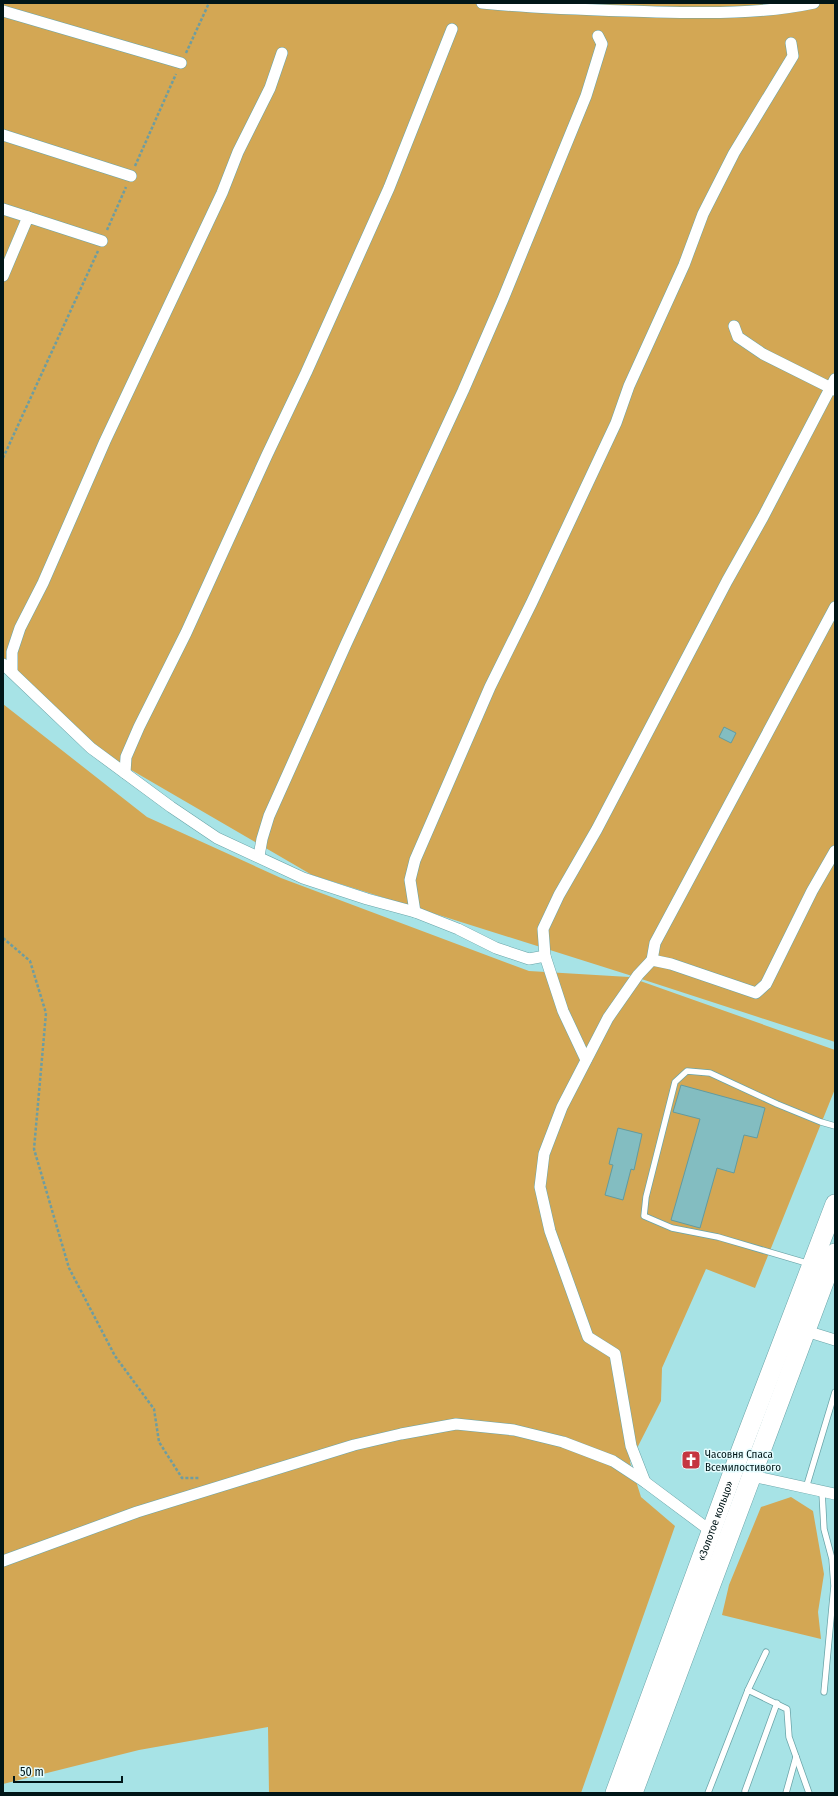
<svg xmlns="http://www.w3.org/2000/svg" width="838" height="1796" font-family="'Fira Sans Condensed',sans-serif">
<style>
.green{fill:#d3a754}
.building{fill:#83bdc1;stroke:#629b9f}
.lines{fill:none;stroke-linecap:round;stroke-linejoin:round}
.service-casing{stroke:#6aa4a8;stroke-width:7}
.minor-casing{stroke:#6aa4a8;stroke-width:12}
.trunk-casing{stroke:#6aa4a8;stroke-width:20}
.path{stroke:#6e9da0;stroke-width:2.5;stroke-dasharray:3 2;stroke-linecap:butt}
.service{stroke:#fff;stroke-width:5.5}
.minor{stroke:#fff;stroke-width:11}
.trunk{stroke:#fff;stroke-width:19}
.labels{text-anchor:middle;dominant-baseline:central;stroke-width:3;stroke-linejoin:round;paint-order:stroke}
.poi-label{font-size:11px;fill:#011618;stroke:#e5fcfe;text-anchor:start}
.street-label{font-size:11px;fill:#011618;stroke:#e5fcfe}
</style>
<rect width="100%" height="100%" fill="#a7e3e6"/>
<!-- green -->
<g class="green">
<path d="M 3,3 L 835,3 L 835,1042 L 629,975 L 312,875 L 102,753 L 3,658 Z"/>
<path d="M 3,704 L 147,817 L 281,878 L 529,971 L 629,977 L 835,1050 L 835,1089 L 755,1288 L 706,1269 L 662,1368 L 661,1401 L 630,1462 L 641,1497 L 675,1526 L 581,1793 L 269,1793 L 268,1727 L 139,1750 L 3,1784 Z"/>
<path d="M 791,1497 L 813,1511 L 824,1574 L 818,1612 L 821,1639 L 722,1615 L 729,1585 L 761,1507 Z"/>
</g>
<!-- building -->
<g class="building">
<path d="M 724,727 L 736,733 L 731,743 L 719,737 Z"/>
<path d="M 681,1085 L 765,1108 L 757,1138 L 744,1135 L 734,1173 L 717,1168 L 700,1228 L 671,1220 L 700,1119 L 673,1112 Z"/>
<path d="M 618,1128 L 642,1134 L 634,1170 L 631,1169 L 623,1200 L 605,1195 L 613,1165 L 609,1164 Z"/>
</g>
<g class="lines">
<!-- service casing -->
<g class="service-casing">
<g id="service">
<path d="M 810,1264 L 718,1237 L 672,1228 L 644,1216 L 646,1197 L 675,1082 L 687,1071 L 710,1073 L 777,1104 L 821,1122 L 835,1126"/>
<path d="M 806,1488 L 835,1392"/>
<path d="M 822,1492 L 824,1529 L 832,1559 L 834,1586 L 824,1692"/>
<path d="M 748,1690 L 766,1652"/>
<path d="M 745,1791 L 777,1703"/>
<path d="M 708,1793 L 748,1690 L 787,1709 L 789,1737 L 809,1793"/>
<path d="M 786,1793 L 796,1757"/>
</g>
</g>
<!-- minor casing -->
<g class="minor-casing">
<g id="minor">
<path d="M 482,3 C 540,9 598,10 656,12 C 708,13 762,14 814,3"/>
<path d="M 3,11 L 181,63"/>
<path d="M 3,135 L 131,176"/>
<path d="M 3,209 L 28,217"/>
<path d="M 3,276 L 28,217 L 102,241"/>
<path d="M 734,326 L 738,337 L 763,354 L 835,390"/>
<path d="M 3,664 L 91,748 L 171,807 L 217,838 L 303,878 L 367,899 L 415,912 L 458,929 L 496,948 L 529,959 L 545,956"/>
<path d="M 12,672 L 12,652 L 20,628 L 43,583 L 105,441 L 222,193 L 238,152 L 270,88 L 282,53"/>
<path d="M 125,773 L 126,757 L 139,727 L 186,633 L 267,455 L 306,373 L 389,188 L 452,29"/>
<path d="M 259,856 L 262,839 L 269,816 L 346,644 L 463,391 L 503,299 L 586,96 L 602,44 L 598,36"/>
<path d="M 415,912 L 410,880 L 415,860 L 490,687 L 532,602 L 616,423 L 629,386 L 684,265 L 703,214 L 734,153 L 793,56 L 791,43"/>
<path d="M 652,960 L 655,943 L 835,607"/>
<path d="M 586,1060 L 563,1011 L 545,956 L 543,929 L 559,895 L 597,829 L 727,581 L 763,517 L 835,379"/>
<path d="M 806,1331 L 835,1340"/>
<path d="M 752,1476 L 835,1494"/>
<path d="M 645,1482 L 631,1446 L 615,1354 L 588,1337 L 550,1231 L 540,1187 L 544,1154 L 562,1107 L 608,1018 L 638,975 L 652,960 L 671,964 L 756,993 L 766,984 L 812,891 L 835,851"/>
<path d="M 3,1561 L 137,1512 L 354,1445 L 401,1434 L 456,1424 L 514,1430 L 563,1442 L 613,1461 L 645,1482 L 712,1532"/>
</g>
</g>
<!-- trunk casing -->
<g class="trunk-casing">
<g id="trunk">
<path id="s1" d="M 615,1793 L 741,1450 L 835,1204"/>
<path d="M 633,1793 L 835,1253"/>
</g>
</g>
<!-- path -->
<g class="path">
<path d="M 186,53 L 209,3"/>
<path d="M 135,166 L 176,74"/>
<path d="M 107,230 L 126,187"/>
<path d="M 3,458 L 98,251"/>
<path d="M 3,938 L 30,961 L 46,1013 L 34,1149 L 69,1268 L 115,1356 L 154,1409 L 159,1442 L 182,1478 L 200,1478"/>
</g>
<!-- service -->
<use href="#service" class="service"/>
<!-- minor -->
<use href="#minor" class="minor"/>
<!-- trunk -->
<use href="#trunk" class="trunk"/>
</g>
<!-- icons -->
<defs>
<g id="church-square" transform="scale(1)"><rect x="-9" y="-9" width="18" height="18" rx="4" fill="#c53540" stroke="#e5fcfe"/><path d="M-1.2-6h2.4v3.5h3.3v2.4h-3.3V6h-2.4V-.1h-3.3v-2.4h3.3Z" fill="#fff"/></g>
</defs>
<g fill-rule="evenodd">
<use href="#church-square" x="691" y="1460"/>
</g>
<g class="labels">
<!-- poi labels -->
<g class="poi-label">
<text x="705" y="1454">Часовня Спаса<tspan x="705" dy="13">Всемилостивого</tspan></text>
</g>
<!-- street labels -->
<g class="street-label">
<text stroke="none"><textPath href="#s1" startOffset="290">«Золотое кольцо»</textPath></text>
</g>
</g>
<!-- border -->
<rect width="838" height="1796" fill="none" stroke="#011618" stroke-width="8"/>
<!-- scale -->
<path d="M14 1776v6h108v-6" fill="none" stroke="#011618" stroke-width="2"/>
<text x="20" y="1776" font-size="12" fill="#011618" stroke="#e5fcfe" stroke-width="3" paint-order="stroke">50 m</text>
</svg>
